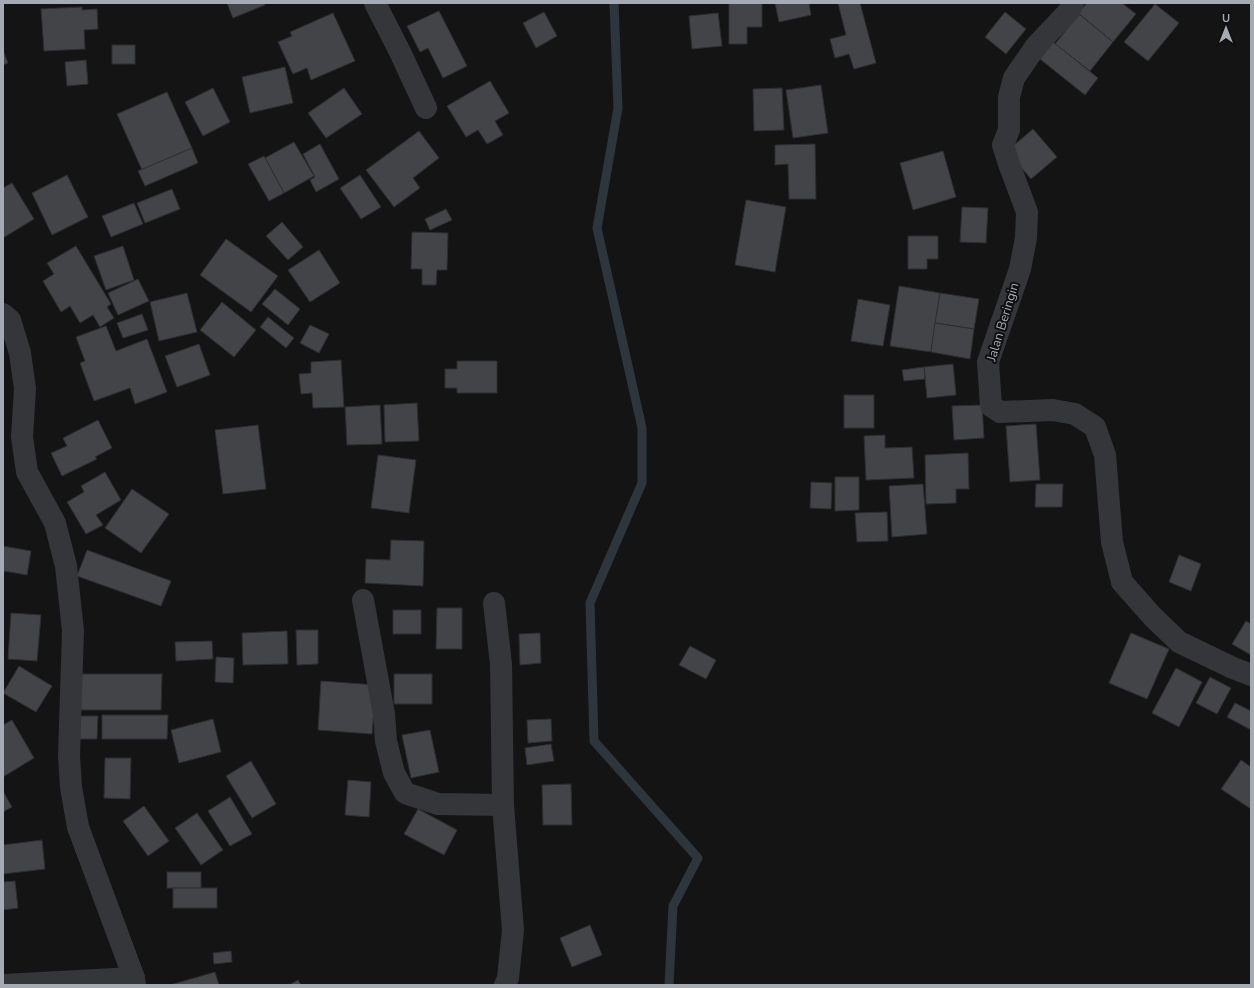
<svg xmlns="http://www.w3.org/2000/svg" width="1254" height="988" font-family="'Nunito Sans',sans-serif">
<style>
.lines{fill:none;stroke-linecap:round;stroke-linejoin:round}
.stream{stroke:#2e363d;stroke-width:9}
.building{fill:#434448;stroke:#2e2e31}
.minor{stroke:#35363a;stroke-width:22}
.labels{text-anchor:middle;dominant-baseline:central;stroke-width:4;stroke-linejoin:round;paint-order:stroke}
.street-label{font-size:13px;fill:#a6aab5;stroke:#0f0f10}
</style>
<rect width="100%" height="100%" fill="#141415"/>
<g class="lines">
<!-- stream -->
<path class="stream" d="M 614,3 L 618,108 L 597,228 L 642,428 L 642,483 L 590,603 L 594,741 L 698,858 L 673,906 L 669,985"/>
</g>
<!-- building -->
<g class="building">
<path d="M 227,3 L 264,3 L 265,5 L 233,18 Z"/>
<path d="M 729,3 L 762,3 L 762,27 L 747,27 L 747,44 L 729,44 Z"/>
<path d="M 775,3 L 809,3 L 811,15 L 779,22 Z"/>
<path d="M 838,3 L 860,3 L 876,63 L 854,69 L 849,54 L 835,58 L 830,39 L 846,35 Z"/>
<path d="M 1087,3 L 1122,3 L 1136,14 L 1113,42 L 1078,13 Z"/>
<path d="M 1155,4 L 1179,23 L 1148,61 L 1124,42 Z"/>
<path d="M 82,7 L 82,10 L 97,9 L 98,29 L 84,30 L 85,49 L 44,51 L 41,9 Z"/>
<path d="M 439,11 L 467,66 L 443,78 L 428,48 L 420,52 L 407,26 Z"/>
<path d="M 544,12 L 557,36 L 536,48 L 523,23 Z"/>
<path d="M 1005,12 L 1026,29 L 1006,54 L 985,37 Z"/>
<path d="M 333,13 L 355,61 L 311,80 L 307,68 L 293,74 L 278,42 L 292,36 L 290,32 Z"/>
<path d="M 718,13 L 722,46 L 692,49 L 689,16 Z"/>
<path d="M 1079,14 L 1113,42 L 1090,71 L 1055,44 Z"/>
<path d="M 1053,42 L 1098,78 L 1085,95 L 1040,59 Z"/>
<rect x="112" y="45" width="23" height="19"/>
<path d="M 3,50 L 8,63 L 3,65 Z"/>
<path d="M 86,60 L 88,84 L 67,86 L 65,62 Z"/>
<path d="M 285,67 L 293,103 L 250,113 L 242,77 Z"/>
<path d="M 490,81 L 509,113 L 495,121 L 503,135 L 487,144 L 478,130 L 466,137 L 447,106 Z"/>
<path d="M 821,85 L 828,133 L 793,138 L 786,90 Z"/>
<path d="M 213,88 L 230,122 L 203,136 L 185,102 Z"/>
<path d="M 344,88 L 362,114 L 326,138 L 308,113 Z"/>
<path d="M 782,88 L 784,130 L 754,131 L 753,89 Z"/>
<path d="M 167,92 L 192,148 L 142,170 L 117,114 Z"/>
<path d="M 1033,129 L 1057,157 L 1031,179 L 1007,151 Z"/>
<path d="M 419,131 L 439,158 L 413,178 L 420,188 L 394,207 L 366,170 Z"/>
<path d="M 294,142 L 314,176 L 284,193 L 265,158 Z"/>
<path d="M 320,144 L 339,179 L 316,192 L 310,180 L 315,177 L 303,154 Z"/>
<path d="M 815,144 L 816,199 L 789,199 L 788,164 L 775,165 L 775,145 Z"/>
<path d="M 192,148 L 198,163 L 145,186 L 138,171 Z"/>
<path d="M 943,151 L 956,197 L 913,210 L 900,163 Z"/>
<path d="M 264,156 L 284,193 L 269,201 L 248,164 Z"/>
<path d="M 67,175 L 88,217 L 52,235 L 32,193 Z"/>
<path d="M 360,175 L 381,207 L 361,219 L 340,188 Z"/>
<path d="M 12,183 L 34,219 L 3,238 L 3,188 Z"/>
<path d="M 172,189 L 180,209 L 145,223 L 137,203 Z"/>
<path d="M 746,200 L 786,207 L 775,272 L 735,265 Z"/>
<path d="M 134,203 L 143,224 L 111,237 L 102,216 Z"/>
<path d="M 962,207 L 988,208 L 986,243 L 960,242 Z"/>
<path d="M 446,209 L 452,220 L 430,230 L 425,219 Z"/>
<path d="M 282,222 L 303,247 L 288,260 L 266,236 Z"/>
<path d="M 412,232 L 448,233 L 447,270 L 437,270 L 436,285 L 422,285 L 422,269 L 411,269 Z"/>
<path d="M 908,236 L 938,236 L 938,259 L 927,259 L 927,269 L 908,269 Z"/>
<path d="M 226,239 L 278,276 L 251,312 L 200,275 Z"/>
<path d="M 76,246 L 111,304 L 107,307 L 114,318 L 100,327 L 93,315 L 80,323 L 70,306 L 61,312 L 43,281 L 54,274 L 47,263 Z"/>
<path d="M 123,246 L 134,280 L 106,290 L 94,256 Z"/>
<path d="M 319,250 L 340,283 L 310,302 L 288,270 Z"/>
<path d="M 138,279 L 149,301 L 118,315 L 108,293 Z"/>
<path d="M 899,286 L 940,293 L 931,352 L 890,346 Z"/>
<path d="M 275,289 L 300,309 L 288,325 L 262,304 Z"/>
<path d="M 187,293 L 197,332 L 159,341 L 150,302 Z"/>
<path d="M 940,293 L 979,299 L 974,329 L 935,323 Z"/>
<path d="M 858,299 L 890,305 L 883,346 L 851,341 Z"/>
<path d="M 222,302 L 256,330 L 234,357 L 200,330 Z"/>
<path d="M 142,314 L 148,330 L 123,338 L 117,323 Z"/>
<path d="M 268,317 L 294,338 L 286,348 L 260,327 Z"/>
<path d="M 935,323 L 974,329 L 970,359 L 931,352 Z"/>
<path d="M 310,325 L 329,334 L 319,353 L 300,343 Z"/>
<path d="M 106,326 L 116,351 L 147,339 L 167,392 L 135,404 L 130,388 L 94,401 L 80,363 L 85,361 L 76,337 Z"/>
<path d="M 199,344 L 210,375 L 177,387 L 165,356 Z"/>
<path d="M 341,360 L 344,407 L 313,408 L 312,393 L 301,394 L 299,374 L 311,373 L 311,362 Z"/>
<path d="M 457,361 L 497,361 L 497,393 L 457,393 L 457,388 L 445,388 L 445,369 L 457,369 Z"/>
<path d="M 953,364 L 956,395 L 927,398 L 924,367 Z"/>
<path d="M 924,367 L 925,379 L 904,381 L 902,370 Z"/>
<rect x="844" y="395" width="30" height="33"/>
<path d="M 417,403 L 419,441 L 385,442 L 384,405 Z"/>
<path d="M 380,405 L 382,444 L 347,445 L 345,407 Z"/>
<path d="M 982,405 L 984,438 L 954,440 L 952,406 Z"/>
<path d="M 98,420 L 112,448 L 95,457 L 97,459 L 62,476 L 51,453 L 67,446 L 63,438 Z"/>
<path d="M 1036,424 L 1040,480 L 1010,482 L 1006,426 Z"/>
<path d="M 258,425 L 266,489 L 223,494 L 215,430 Z"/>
<path d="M 885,435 L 885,448 L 912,447 L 914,478 L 866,480 L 864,436 Z"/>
<path d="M 968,453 L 969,489 L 956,489 L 956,503 L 926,504 L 925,455 Z"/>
<path d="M 378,455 L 416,460 L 409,513 L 371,508 Z"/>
<path d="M 105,472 L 121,500 L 96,515 L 103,525 L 86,534 L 67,502 L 84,492 L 81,486 Z"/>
<path d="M 835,477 L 859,477 L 859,510 L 835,511 Z"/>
<path d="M 811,482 L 832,483 L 831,509 L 810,508 Z"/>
<path d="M 923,484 L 927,534 L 892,537 L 889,486 Z"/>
<path d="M 1036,484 L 1063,484 L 1062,507 L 1035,507 Z"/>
<path d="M 132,489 L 169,514 L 141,553 L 105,528 Z"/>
<path d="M 887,512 L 888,541 L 857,542 L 855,513 Z"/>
<path d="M 391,540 L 424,541 L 423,586 L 365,583 L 366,559 L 390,560 Z"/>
<path d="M 3,546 L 31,551 L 27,575 L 4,571 L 3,579 Z"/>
<path d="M 87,550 L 171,581 L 161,606 L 77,576 Z"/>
<path d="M 1179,555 L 1201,564 L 1191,591 L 1169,582 Z"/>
<path d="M 437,608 L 462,608 L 462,649 L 436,649 Z"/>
<rect x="393" y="610" width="28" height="24"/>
<path d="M 11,613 L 41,615 L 37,661 L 8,659 Z"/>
<path d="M 1246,621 L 1251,624 L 1251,655 L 1232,644 Z"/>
<path d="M 296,630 L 318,630 L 318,664 L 297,665 Z"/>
<path d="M 287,631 L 288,664 L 243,665 L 242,633 Z"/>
<path d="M 540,633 L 541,663 L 520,665 L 519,634 Z"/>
<path d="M 1131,633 L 1169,649 L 1147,699 L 1109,683 Z"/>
<path d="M 212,641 L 213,659 L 176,661 L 175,642 Z"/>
<path d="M 690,646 L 716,660 L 706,679 L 679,665 Z"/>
<path d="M 216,657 L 234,658 L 233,683 L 215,682 Z"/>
<path d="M 19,666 L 52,686 L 36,712 L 3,693 Z"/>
<path d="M 1176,668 L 1202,682 L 1179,727 L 1152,713 Z"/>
<path d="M 80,674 L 162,674 L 161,710 L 80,710 Z"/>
<rect x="394" y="674" width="38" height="30"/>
<path d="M 1210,677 L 1231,688 L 1217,714 L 1196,703 Z"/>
<path d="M 321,681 L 376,685 L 372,734 L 318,730 Z"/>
<path d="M 1235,703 L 1251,711 L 1251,730 L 1227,717 Z"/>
<path d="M 102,715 L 168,715 L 167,739 L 102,739 Z"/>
<path d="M 74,716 L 98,716 L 97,739 L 74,739 Z"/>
<path d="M 213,719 L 221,752 L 179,763 L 171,730 Z"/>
<path d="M 551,719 L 552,741 L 528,743 L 527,720 Z"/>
<path d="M 12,720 L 34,758 L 3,777 L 3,725 Z"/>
<path d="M 430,730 L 439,772 L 411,778 L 402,735 Z"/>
<path d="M 551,744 L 554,761 L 527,765 L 525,748 Z"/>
<path d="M 105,758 L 131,758 L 130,799 L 104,798 Z"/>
<path d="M 1241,760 L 1251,767 L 1251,809 L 1221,789 Z"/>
<path d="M 251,761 L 276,804 L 252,818 L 226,776 Z"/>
<path d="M 348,780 L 371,782 L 369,817 L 345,815 Z"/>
<path d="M 571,784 L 572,825 L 543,825 L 542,785 Z"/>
<path d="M 3,791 L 12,807 L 3,812 Z"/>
<path d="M 230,797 L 252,834 L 230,846 L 208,811 Z"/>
<path d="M 144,806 L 169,841 L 148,856 L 123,821 Z"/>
<path d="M 418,809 L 457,830 L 444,855 L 404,834 Z"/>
<path d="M 197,813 L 223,850 L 201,865 L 175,828 Z"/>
<path d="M 42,840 L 45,869 L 3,874 L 3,845 Z"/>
<rect x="167" y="872" width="34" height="16"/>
<path d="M 15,881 L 18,908 L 3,910 L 3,882 Z"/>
<rect x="173" y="888" width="44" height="20"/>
<path d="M 590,925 L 602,955 L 572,967 L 560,938 Z"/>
<path d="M 231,951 L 232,962 L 214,964 L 213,953 Z"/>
<path d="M 215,972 L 219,985 L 170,985 Z"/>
<path d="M 298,980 L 301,985 L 289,985 Z"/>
</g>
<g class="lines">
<!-- minor -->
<g class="minor">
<path d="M 375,3 L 400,52 L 426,108"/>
<path d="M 1073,3 L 1069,11 L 1036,46 L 1014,78 L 1009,97 L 1009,130 L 1003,145 L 1009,164 L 1027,212 L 1026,238 L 1020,269 L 988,362 L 991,406 L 1000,412 L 1053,410 L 1075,414 L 1095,427 L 1105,455 L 1112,542 L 1122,582 L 1152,616 L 1179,642 L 1233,668 L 1251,675"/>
<path d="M 3,314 L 10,320 L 20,353 L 25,389 L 22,437 L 27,472 L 55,523 L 66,566 L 73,631 L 69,756 L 71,787 L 78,827 L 134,978 L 135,985"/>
<path d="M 363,600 L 384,714 L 386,741 L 394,773 L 405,793 L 438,804 L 503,805"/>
<path d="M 494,603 L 501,664 L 503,805 L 513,930 L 508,978 L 505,985"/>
<path d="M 3,985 L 134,978"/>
</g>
</g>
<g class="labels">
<!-- street labels -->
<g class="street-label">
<text transform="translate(1003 322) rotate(-73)">Jalan Beringin</text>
</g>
</g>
<!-- border -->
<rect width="1254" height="988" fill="none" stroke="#a6aab5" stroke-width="8"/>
<!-- north arrow -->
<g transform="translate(1226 28)" stroke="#0f0f10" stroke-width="3" paint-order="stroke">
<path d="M0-3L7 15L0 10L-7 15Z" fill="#a6aab5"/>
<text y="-6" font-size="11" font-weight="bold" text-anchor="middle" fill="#a6aab5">U</text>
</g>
</svg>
